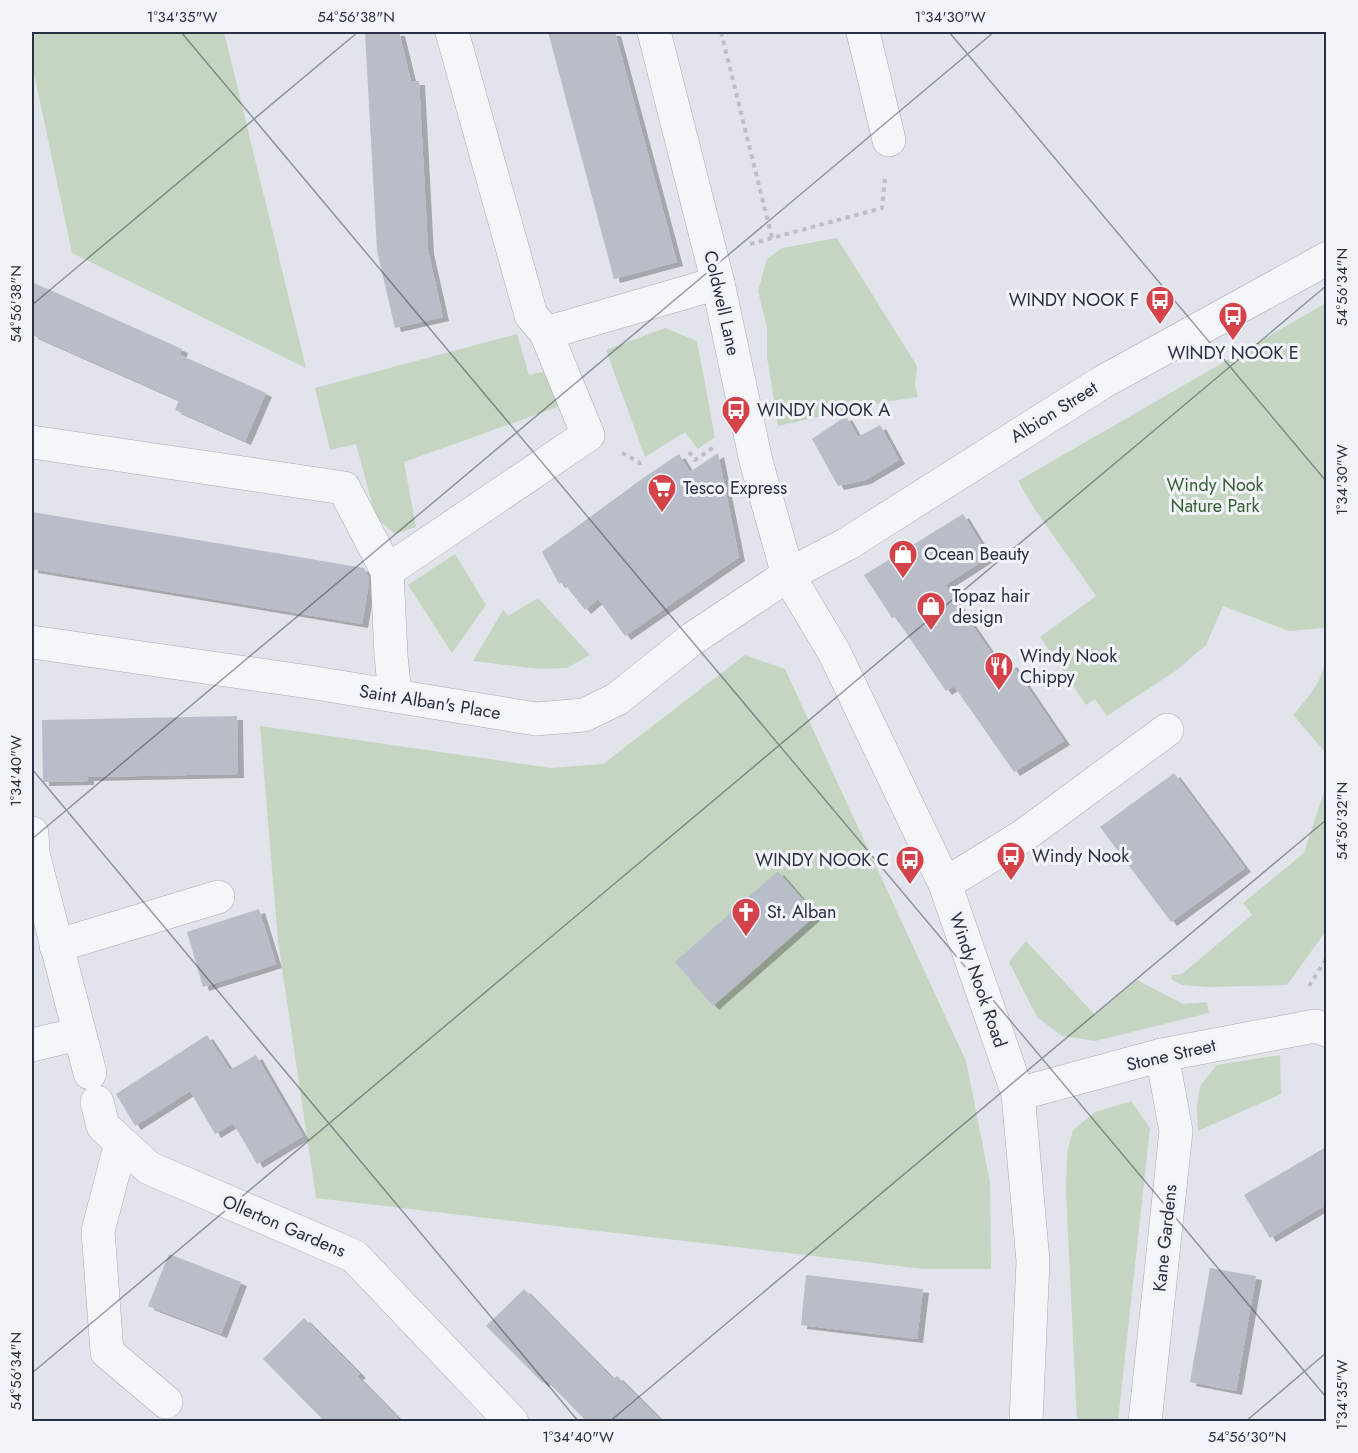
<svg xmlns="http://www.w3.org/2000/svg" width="1358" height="1453" font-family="Jost,sans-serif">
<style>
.green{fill:#c5d5c2}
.building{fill:#b8bdc8;filter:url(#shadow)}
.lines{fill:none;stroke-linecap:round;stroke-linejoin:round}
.minor-casing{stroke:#a7aab5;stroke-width:34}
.path{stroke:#bcbfc6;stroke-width:4;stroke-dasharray:4.5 4.5;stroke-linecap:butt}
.minor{stroke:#f5f6f9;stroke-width:33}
.ticks{fill:none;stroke:#293043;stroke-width:1.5;stroke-opacity:0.45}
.labels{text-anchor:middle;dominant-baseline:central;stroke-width:6;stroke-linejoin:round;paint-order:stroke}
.poi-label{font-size:18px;fill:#293043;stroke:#f1f3f8;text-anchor:start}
.street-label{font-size:18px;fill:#293043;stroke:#f1f3f8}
.park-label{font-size:18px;fill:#396035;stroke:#f1f3f8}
.neatline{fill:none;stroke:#293043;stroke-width:2}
.ticks-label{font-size:15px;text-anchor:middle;fill:#293043}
</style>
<defs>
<filter id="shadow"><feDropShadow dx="6" dy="4" stdDeviation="0" flood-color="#0004"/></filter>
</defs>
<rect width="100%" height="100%" fill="#e2e4eb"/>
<!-- green -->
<g class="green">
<path d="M 32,32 L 224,32 L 306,368 L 72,253 L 32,64 Z"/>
<path d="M 837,238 L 917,366 L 915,385 L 918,397 L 879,403 L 778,426 L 767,357 L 767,327 L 758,291 L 767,259 L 782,248 Z"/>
<path d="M 1326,303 L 1326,753 L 1293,715 C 1322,681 1328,673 1325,628 L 1289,631 L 1223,606 L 1206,645 L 1177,670 L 1107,716 L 1095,699 L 1086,705 L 1040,637 L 1096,596 L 1034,508 L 1018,481 Z"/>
<path d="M 665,328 L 697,341 L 715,437 L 698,449 L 685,432 L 645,457 L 606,350 Z"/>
<path d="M 517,334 L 529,375 L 550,370 L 563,405 L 404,462 L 416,527 L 395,534 L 376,518 L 356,444 L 330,450 L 315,388 Z"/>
<path d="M 455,554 L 486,605 L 452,653 L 408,585 Z"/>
<path d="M 538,598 L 590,655 L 567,668 L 540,669 L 473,661 L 503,610 L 508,616 Z"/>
<path d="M 745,655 L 785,669 L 966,1061 L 990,1182 L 991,1269 L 924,1269 L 316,1198 L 278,941 L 260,726 L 551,768 L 603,764 Z"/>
<path d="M 1326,785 L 1326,931 L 1287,985 L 1208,987 L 1182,985 L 1171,979 L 1172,975 L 1182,974 L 1252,915 L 1243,903 L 1304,853 Z"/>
<path d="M 1026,941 L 1095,1015 L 1137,980 L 1183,1004 L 1207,1002 L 1209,1013 L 1095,1041 L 1062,1036 L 1037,1017 L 1009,962 Z"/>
<path d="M 1280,1055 L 1281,1094 L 1198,1131 L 1197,1107 L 1200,1086 L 1217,1065 Z"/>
<path d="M 1131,1101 L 1150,1128 L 1118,1421 L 1077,1421 L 1066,1192 L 1067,1153 L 1073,1130 L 1095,1112 Z"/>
</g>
<!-- building -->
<g class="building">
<path d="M 365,32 L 399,32 L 411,81 L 419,81 L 428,250 L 443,317 L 395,328 L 377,251 Z"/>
<path d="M 548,32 L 615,32 L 677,262 L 614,279 Z"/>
<path d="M 32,282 L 182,349 L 180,355 L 266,393 L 245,441 L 175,410 L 179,400 L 32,335 Z"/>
<path d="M 846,416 L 858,437 L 880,425 L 899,460 L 865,480 L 838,486 L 812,439 Z"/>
<path d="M 718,453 L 739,557 L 625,636 L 598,599 L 585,610 L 563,582 L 559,584 L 542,552 L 646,476 L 679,454 L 690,472 Z"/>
<path d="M 32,512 L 364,568 L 368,576 L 369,583 L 362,624 L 32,569 Z"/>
<path d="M 963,514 L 989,557 L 945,585 L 1002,669 L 1011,663 L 1064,741 L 1014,772 L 954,686 L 946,691 L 895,617 L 892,618 L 864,575 Z"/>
<path d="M 237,716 L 238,774 L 88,777 L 88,781 L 43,782 L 42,720 Z"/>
<path d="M 1174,773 L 1245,868 L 1171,922 L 1100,827 Z"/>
<path d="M 778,871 L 816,915 L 713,1006 L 675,962 Z"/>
<path d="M 259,909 L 276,964 L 203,987 L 187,932 Z"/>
<path d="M 207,1035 L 230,1070 L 256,1055 L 303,1136 L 257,1164 L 233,1123 L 215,1134 L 190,1091 L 135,1126 L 116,1094 Z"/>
<path d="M 1326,1147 L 1326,1205 L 1270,1238 L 1244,1195 Z"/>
<path d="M 169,1254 L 241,1282 L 221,1334 L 148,1306 Z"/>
<path d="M 1210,1268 L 1256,1276 L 1236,1391 L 1190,1382 Z"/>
<path d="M 806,1275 L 923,1289 L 917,1339 L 801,1325 Z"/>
<path d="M 524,1289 L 613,1379 L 617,1376 L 663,1422 L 587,1422 L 546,1380 L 543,1383 L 486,1326 Z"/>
<path d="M 304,1318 L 360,1374 L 357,1376 L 402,1422 L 325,1422 L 263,1359 Z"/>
</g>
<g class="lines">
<!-- minor casing -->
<g class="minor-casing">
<g id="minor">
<path d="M 654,32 L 718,283 L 756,461 L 788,575 L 834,652 L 945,884 L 1018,1094 L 1033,1261 L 1026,1422"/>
<path d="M 863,32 L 889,140"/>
<path d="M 546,333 L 718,283"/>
<path d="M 32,442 L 344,488 L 387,571 L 391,655 L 395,696"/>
<path d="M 387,571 L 588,435 L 546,333 L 531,315 L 452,32"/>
<path d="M 32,642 L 309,682 L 536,719 L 584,715 L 617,699 L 692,639 L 788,575 L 847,544 L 1101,383 L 1326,259"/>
<path d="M 32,833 L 33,854 L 90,1073"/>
<path d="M 945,884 L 1023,836 L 1167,730"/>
<path d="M 56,946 L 218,897"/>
<path d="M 32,1045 L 78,1034"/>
<path d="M 1018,1094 L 1162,1055 L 1315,1026 L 1326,1030"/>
<path d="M 97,1102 L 103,1126 L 149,1168 L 354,1256 L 512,1422"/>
<path d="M 121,1143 L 98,1231 L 107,1352 L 166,1402"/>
<path d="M 1145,1422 L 1176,1131 L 1162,1055"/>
</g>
</g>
<!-- path -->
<g class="path">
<path d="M 721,32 L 772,238"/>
<path d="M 750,244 L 882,208 L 885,179"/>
<path d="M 689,452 L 695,460 L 714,447"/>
<path d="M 622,453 L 639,462 L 642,469"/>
<path d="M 1309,986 L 1326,959"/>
</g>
<!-- minor -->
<use href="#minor" class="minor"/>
</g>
<!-- ticks -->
<path class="ticks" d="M 181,32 L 1326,1397M 949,32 L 1326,481M 32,305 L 358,32M 32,769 L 579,1422M 32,839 L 994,32M 32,1373 L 1326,286M 609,1422 L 1326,820M 1245,1422 L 1326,1353"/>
<!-- icons -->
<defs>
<g id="bus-pin" transform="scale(1.5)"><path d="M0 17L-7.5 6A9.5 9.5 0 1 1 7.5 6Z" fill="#d4424a" stroke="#f1f3f8"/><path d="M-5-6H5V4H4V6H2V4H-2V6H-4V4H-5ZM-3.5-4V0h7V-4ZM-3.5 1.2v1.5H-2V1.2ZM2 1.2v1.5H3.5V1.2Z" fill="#fff"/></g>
<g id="supermarket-pin" transform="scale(1.5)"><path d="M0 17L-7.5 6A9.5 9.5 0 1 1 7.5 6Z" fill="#d4424a" stroke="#f1f3f8"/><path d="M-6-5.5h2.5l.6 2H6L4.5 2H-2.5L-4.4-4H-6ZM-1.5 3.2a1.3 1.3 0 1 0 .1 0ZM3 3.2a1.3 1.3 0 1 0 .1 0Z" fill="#fff"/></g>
<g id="shop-pin" transform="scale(1.5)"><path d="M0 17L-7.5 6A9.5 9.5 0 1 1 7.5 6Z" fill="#d4424a" stroke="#f1f3f8"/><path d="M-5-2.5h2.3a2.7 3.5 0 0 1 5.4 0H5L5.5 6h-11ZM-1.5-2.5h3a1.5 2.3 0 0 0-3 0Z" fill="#fff"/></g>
<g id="restaurant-pin" transform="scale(1.5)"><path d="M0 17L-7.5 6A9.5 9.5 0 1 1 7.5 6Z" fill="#d4424a" stroke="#f1f3f8"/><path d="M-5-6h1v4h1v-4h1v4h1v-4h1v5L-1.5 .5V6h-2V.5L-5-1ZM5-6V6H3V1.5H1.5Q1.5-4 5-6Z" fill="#fff"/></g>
<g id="church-pin" transform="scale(1.5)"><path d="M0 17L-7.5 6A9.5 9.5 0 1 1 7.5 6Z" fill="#d4424a" stroke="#f1f3f8"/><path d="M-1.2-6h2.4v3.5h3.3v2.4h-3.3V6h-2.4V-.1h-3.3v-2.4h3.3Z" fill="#fff"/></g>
</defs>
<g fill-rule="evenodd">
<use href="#bus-pin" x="1160" y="300"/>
<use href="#bus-pin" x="1233" y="316"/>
<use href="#bus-pin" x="736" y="410"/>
<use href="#supermarket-pin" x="662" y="488"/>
<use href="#shop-pin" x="903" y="554"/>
<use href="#shop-pin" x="931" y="606"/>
<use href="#restaurant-pin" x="999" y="666"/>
<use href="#bus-pin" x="1011" y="856"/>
<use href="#bus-pin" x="910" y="860"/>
<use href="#church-pin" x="746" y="912"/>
</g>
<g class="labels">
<!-- poi labels -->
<g class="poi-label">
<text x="1139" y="300" text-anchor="end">WINDY NOOK F</text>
<text x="1233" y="353" text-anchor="middle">WINDY NOOK E</text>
<text x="757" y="410">WINDY NOOK A</text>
<text x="683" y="488">Tesco Express</text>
<text x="924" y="554">Ocean Beauty</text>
<text x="952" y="596">Topaz hair<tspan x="952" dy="21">design</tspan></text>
<text x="1020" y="656">Windy Nook<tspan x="1020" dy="21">Chippy</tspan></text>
<text x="1032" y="856">Windy Nook</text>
<text x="889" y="860" text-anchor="end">WINDY NOOK C</text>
<text x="767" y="912">St. Alban</text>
</g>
<!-- street labels -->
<g class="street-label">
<text transform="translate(722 303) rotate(77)">Coldwell Lane</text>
<text transform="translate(1054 412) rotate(-32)">Albion Street</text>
<text transform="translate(430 702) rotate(9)">Saint Alban's Place</text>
<text transform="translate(978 980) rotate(71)">Windy Nook Road</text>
<text transform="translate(1171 1055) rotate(-13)">Stone Street</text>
<text transform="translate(284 1226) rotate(23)">Ollerton Gardens</text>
<text transform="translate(1165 1238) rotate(-84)">Kane Gardens</text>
</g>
<!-- park labels -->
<g class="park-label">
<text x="1215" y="485">Windy Nook<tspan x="1215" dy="21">Nature Park</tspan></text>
</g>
</g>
<!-- border -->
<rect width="1358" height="1453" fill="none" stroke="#f1f3f8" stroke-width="66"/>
<rect x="33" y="33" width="1292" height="1387" class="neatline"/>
<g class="ticks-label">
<text x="182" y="22">1°34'35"W</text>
<text x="356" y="22">54°56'38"N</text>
<text x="950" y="22">1°34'30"W</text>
<text transform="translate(1342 287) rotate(-90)" y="5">54°56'34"N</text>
<text transform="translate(16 304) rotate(-90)" y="5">54°56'38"N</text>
<text transform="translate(1342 480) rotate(-90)" y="5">1°34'30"W</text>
<text transform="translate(16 771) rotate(-90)" y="5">1°34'40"W</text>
<text transform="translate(1342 821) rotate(-90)" y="5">54°56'32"N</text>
<text transform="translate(16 1371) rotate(-90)" y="5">54°56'34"N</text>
<text transform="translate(1342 1395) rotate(-90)" y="5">1°34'35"W</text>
<text x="578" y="1442">1°34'40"W</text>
<text x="1247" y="1442">54°56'30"N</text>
</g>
</svg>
